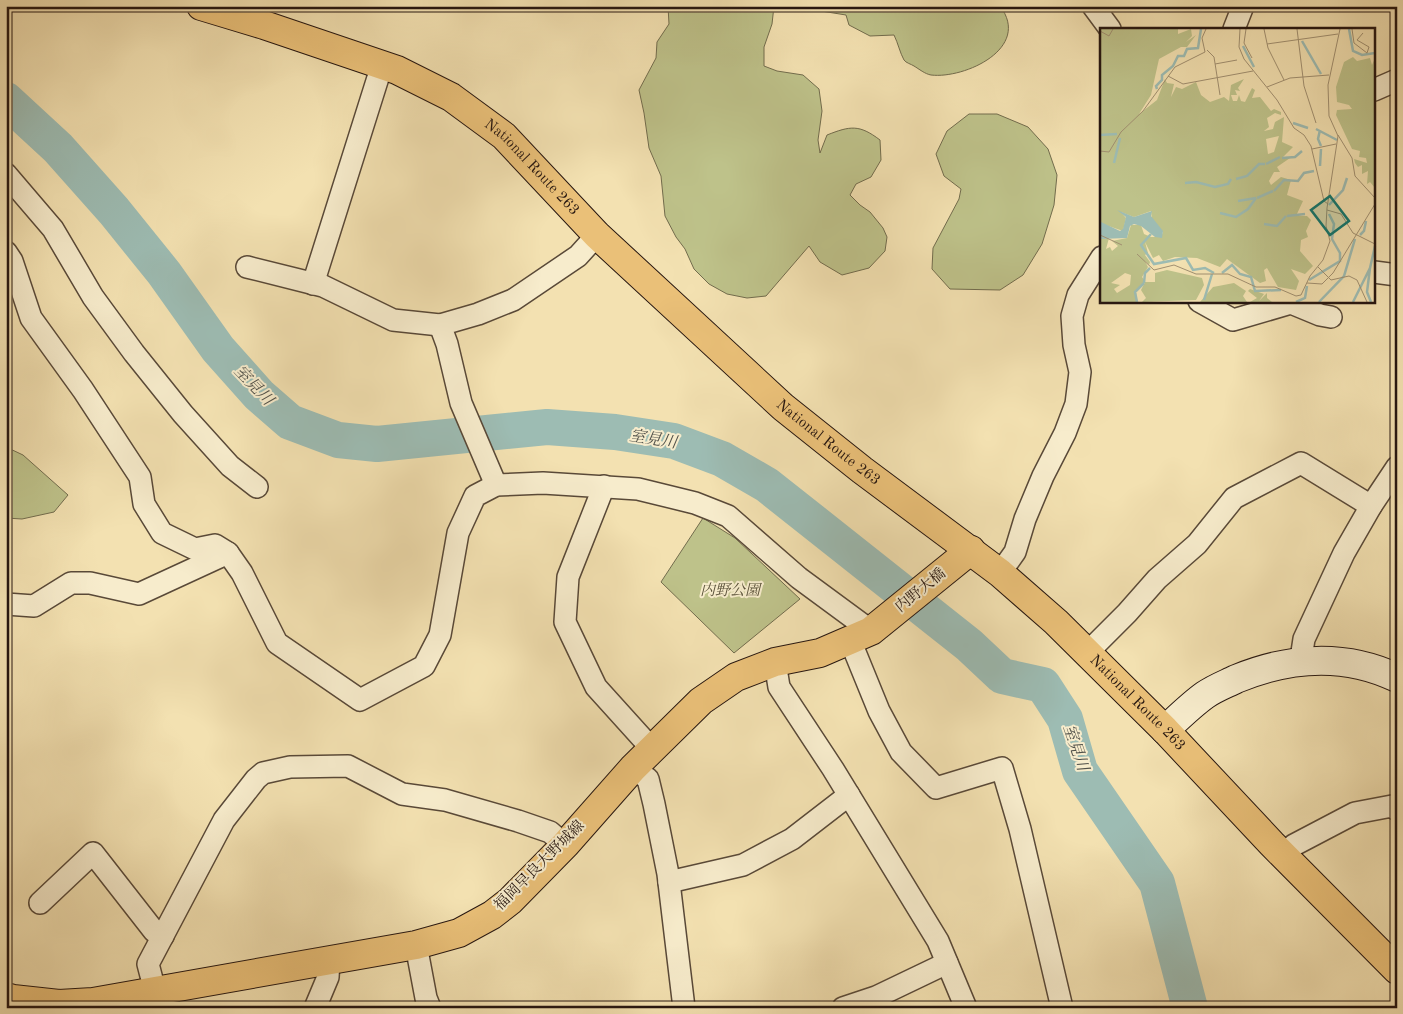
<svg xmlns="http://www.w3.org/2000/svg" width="1403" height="1014" font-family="'Old Standard TT','Noto Serif JP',serif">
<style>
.green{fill:#bec28a;stroke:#726c4d}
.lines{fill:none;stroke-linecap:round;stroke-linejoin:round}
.river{stroke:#9dbcb3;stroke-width:36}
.street-casing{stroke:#594938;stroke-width:24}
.secondary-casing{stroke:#261610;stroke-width:30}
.primary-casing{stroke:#261610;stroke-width:30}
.highway-casing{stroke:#261610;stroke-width:30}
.street{stroke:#f7eccc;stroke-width:21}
.secondary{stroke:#f7eccc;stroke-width:28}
.primary{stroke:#eac078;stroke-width:28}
.highway{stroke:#eac078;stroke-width:28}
.labels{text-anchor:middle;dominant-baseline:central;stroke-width:4;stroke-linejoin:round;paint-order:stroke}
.street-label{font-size:15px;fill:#261610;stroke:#f7eccc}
.park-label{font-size:15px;font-style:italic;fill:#5b523b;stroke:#f7eccc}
.water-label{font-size:16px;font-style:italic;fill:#505049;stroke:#f7eccc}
.inset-river{fill:none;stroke:#9dbcb3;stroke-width:2.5}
.inset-road{fill:none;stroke:#a19071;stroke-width:1}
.view{fill:#0f766e;fill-opacity:0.15;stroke:#0f766e;stroke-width:2.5}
.inset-edge{fill:none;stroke:#261610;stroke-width:2.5}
</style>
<rect width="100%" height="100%" fill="#f3e1b1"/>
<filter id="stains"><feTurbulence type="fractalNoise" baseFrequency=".004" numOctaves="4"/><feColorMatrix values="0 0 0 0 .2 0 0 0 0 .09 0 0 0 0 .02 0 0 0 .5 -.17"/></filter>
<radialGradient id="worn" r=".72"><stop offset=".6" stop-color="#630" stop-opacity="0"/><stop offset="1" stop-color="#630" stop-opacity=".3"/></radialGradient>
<!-- green -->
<g class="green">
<path d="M 668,6 L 774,6 L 772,24 L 764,47 L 764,66 L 777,71 L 803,75 L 819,89 L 822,111 L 818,140 L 820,153 L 827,135 C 850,126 859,124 880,140 L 881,160 L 871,177 L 856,184 L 850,195 L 860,205 L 870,212 L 883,228 L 887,237 L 885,251 L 869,268 L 842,275 L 820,262 L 809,246 L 766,296 L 747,298 L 727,294 L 709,284 L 694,269 L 685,249 L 676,237 L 665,216 L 661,176 L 649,148 L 644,113 L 639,90 L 656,58 L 657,42 L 669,24 Z"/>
<path d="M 819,6 L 1000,6 C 1032,48 965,79 931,75 C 925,74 919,69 914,66 C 911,64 906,63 904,60 C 900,53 898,43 894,35 L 870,36 L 849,25 L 846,15 L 821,11 Z"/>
<path d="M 969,114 L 997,114 L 1028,127 L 1048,149 L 1057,175 L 1054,205 L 1042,244 L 1023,275 L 1000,290 L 950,289 L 932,269 L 933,248 L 959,199 L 961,189 L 944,176 L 936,154 L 947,131 Z"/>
<path d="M 6,447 L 23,455 L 68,495 L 54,512 L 22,519 L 6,518 Z"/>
<path d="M 703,518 L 735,538 L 800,599 L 734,653 L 661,582 Z"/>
</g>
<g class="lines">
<!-- river -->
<path class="river" d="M 6,100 L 58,148 L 114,211 L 164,273 L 218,349 L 259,395 L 290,422 L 338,440 L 377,444 L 547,427 L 615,432 L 674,441 L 722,459 L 767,485 L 969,645 L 1002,676 L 1043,685 L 1065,719 L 1080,771 L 1157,883 L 1190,1008"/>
<!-- street casing -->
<g class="street-casing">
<g id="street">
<path d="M 1093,6 L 1110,29"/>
<path d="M 1234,29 L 1243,6"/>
<path d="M 1374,90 L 1397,80"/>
<path d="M 6,174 L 53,229 L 93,297 L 134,353 L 183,414 L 230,466 L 257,487"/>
<path d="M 6,252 L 12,261 L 31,318 L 83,390 L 140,477 L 144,504 L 162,533 L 195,549 L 215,545 L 228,553"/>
<path d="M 247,267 L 323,286 L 393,320 L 440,325"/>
<path d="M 1374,272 L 1397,275"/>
<path d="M 313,284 L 382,65"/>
<path d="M 1199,301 L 1233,320 L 1291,303 L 1320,315 L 1331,317"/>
<path d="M 496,485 L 461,403 L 447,344 L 440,325 L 478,314 L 513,300 L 578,256 L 597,235"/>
<path d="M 604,486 L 568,577 L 565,622 L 596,687 L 652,749"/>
<path d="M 1000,573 L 1015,552 L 1025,519 L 1043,476 L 1065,433 L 1076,404 L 1080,372 L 1074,345 L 1072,316 L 1078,295 L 1102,257"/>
<path d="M 6,604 L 34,606 L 71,583 L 90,583 L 139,594 L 228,553 L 242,573 L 277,643 L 360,700 L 424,666 L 440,635 L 458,533 L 475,496 L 496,485 L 543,483 L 638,489 L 695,503 L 728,516 L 799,578 L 871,631"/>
<path d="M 850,640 L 879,711 L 901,752 L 936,788 L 1002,768 L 1020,829 L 1062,1008"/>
<path d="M 1087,653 L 1127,613 L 1157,579 L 1197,544 L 1234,498 L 1301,463 L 1371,506"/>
<path d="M 1303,661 L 1302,652 L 1304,639 L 1344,553 L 1371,506 L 1397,467"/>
<path d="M 775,662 L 779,687 L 833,769 L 938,941 L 966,1008"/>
<path d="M 633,768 L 648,779 L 654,804 L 668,874 L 684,1008"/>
<path d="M 1283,855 L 1294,845 L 1355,813 L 1392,806 L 1397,810"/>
<path d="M 669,882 L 743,865 L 792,839 L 849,795"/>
<path d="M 40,903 L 93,853 L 154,931 L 163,936"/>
<path d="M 416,945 L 426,998 L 430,1008"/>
<path d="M 155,991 L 148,964 L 224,820 L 256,779 L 263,773 L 290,767 L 348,766 L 402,794 L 445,800 L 518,821 L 550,832 L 565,845"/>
<path d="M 315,1008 L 328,977 L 329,961"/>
<path d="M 843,1008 L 876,997 L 947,963"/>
</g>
</g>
<!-- secondary casing -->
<g class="secondary-casing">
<path id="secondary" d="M 1165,730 C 1178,718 1191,705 1205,695 C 1215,688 1226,684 1236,679 C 1289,657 1345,653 1397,678"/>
</g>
<!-- primary casing -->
<g class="primary-casing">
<path id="primary" d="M 6,997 L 13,999 L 59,1004 L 93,1002 L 416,945 L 459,933 L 492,915 L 510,901 L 565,845 L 633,768 L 701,701 L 736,677 L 775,662 L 820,653 L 871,631 L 971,550"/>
</g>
<!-- highway casing -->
<g class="highway-casing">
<g id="highway">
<path id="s1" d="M 201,6 L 264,25 L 397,70 L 451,97 L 504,136 L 597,235 L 783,407 L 862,470 L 1000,573 L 1056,622 L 1165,730 L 1272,844 L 1397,970"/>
</g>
</g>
<!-- street -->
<use href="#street" class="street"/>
<!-- secondary -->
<use href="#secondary" class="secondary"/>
<!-- primary -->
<use href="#primary" class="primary"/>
<!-- highway -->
<use href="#highway" class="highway"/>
</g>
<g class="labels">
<!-- street labels -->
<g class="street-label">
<text stroke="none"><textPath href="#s1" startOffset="374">National Route 263</textPath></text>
<text stroke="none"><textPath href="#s1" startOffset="779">National Route 263</textPath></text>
<text transform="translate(921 591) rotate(-39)">内野大橋</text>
<text stroke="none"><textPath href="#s1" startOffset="1184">National Route 263</textPath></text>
<text transform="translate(540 866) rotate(-45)">福岡早良大野城線</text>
</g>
<!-- park labels -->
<g class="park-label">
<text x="730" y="591">内野公園</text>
</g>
<!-- water labels -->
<g class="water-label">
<text transform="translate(253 386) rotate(46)">室見川</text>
<text transform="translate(653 440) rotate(9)">室見川</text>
<text transform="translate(1075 748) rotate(71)">室見川</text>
</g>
</g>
<!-- overview -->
<g transform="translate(1100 28)">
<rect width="275" height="275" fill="#f3e1b1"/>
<path d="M 0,1 L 78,1 L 78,6 L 91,1 L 92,8 L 86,14 L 96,7 L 87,19 L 81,19 L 59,31 L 51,67 L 39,86 L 57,72 L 65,51 L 67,55 L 74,56 L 71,69 L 76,59 L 82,61 L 96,54 L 101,67 L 110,74 L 124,69 L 129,73 L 131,57 L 144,51 L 138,60 L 140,63 L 135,62 L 137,67 L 131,67 L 133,73 L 137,73 L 139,67 L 141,73 L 145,74 L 152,60 L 155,62 L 152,70 L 160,69 L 171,83 L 174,81 L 181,84 L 181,87 L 175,85 L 167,90 L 169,99 L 164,103 L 173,101 L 175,94 L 184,89 L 182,114 L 193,119 L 183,129 L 190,130 L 177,139 L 180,144 L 174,144 L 169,153 L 171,157 L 181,149 L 191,152 L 187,167 L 203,173 L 196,188 L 207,188 L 211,192 L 206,203 L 208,209 L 201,212 L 200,223 L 213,238 L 205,246 L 191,241 L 199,253 L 196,262 L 178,259 L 167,240 L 164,242 L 166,253 L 160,255 L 127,231 L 120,239 L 97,230 L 75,229 L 63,233 L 59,227 L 53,230 L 45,214 L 48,225 L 45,227 L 50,234 L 49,237 L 45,233 L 48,239 L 42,249 L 45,253 L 36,264 L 37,274 L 0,274 L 0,211 L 4,208 L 9,210 L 6,221 L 10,219 L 12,223 L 18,218 L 12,213 L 27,210 L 31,197 L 41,197 L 44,206 L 51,209 L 61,209 L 63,204 L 52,191 L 51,183 L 34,189 L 21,184 L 26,190 L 23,203 L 0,195 ZM 179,108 L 174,124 L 168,126 L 166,111 ZM 25,245 L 31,247 L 30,257 L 17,265 L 14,261 L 20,257 L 11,255 ZM 253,29 L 257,33 L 270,30 L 272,37 L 275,30 L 275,160 L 270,154 L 267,156 L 268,143 L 262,146 L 262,137 L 258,139 L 255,135 L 254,131 L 267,135 L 266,130 L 259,129 L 260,123 L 252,121 L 236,87 L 237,82 L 252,81 L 249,77 L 237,74 L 236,59 L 244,34 ZM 67,242 L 102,250 L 104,257 L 96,272 L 42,274 L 46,270 L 41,262 L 45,254 L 55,254 L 55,245 ZM 134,255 L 146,263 L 143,268 L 147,274 L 100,274 L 113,259 ZM 150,261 L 164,266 L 159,273 L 167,265 L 167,270 L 172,274 L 150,274 L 157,270 L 148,263 Z" fill="#bec28a" fill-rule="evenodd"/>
<path d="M 17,182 L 34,189 L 52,183 L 51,188 L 63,203 L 62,210 L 55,209 L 41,198 L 34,196 L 30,198 L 27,210 L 0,211 L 1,194 L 20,203 L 23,201 L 26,189 Z" fill="#9dbcb3"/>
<path class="inset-river" d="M 249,1 L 253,23 L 262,27 L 275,25M 202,13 L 221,46M 143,18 L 154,39M 57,61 L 56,58 L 62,52 L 62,47 L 73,38 L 78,28 L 84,28 L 87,21 L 98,20 L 101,1M 193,95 L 208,100M 216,101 L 237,112M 220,102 L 218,111 L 221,118M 0,107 L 17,106M 182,130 L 195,129 L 202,123M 14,135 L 20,110M 166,136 L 180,129M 220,138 L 221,121M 136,151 L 147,148 L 159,136 L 165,136M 85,155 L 96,154 L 115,159 L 128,156 L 131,151M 174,163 L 184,152 L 198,153 L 204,145 L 214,143M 157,170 L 173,163M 138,173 L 156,170M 229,177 L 243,162 L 247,150M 120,185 L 136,189 L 148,181 L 156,170M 187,188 L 205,186M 164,196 L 177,198 L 186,188M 51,206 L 41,217 L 54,236 L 86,230 L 93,242 L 105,240 L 114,245M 260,207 L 264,203 L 266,193M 270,240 L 267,264 L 271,274M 122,245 L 132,237 L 140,246 L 151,249 L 155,263 L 181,262M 209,252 L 240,233 L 240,225 L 232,211 L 234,196 L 229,186M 44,255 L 45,245 L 50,240M 104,272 L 112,246M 37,274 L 35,264 L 44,255M 196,274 L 205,270 L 207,258M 219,274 L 244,248 L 255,211M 253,274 L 270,240 L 275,218"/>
<path class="inset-road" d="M 140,1 L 139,19 L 144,31 L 177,72 L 194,100 L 204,107 L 211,118 L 224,173 L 228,176M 146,1 L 144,15 L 152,30M 164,1 L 168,20 L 184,52M 197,1 L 204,58 L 216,95M 252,1 L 254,15 L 267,25 L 269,19 L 257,12 L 263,5M 0,3 L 9,8 L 13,1M 167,16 L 238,6M 107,22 L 114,29 L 120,67M 115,36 L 137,32M 68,48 L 83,56 L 153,43M 167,59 L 190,50 L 229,47M 238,107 L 252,130 L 255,148 L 275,170M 212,121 L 236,116M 0,123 L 9,124 L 21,104 L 43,83 L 75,39 L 105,24 L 102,10 L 106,1M 227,182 L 241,186 L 253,205 L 275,216M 0,207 L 22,217M 37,226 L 54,242 L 74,237 L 96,246 L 128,246 L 156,259 L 175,259 L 196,268 L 201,267 L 210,248 L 223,232 L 230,213 L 226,198 L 227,180 L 238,108 L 229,88 L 228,57 L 240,1M 218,239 L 231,252 L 249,248 L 257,252 L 267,274M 207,255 L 222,256 L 233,245 L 275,176"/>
<path class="view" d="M 230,168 L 249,193 L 230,207 L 211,182 Z"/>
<rect width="275" height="275" class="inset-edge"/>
</g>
<!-- margin -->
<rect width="1403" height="1014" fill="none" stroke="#f3e1b1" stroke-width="25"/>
<rect x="8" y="8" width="1388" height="999" fill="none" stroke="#261610" stroke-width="2.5"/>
<rect x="12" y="12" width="1378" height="989" fill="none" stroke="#261610"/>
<rect width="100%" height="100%" filter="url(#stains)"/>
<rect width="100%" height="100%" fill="url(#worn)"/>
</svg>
